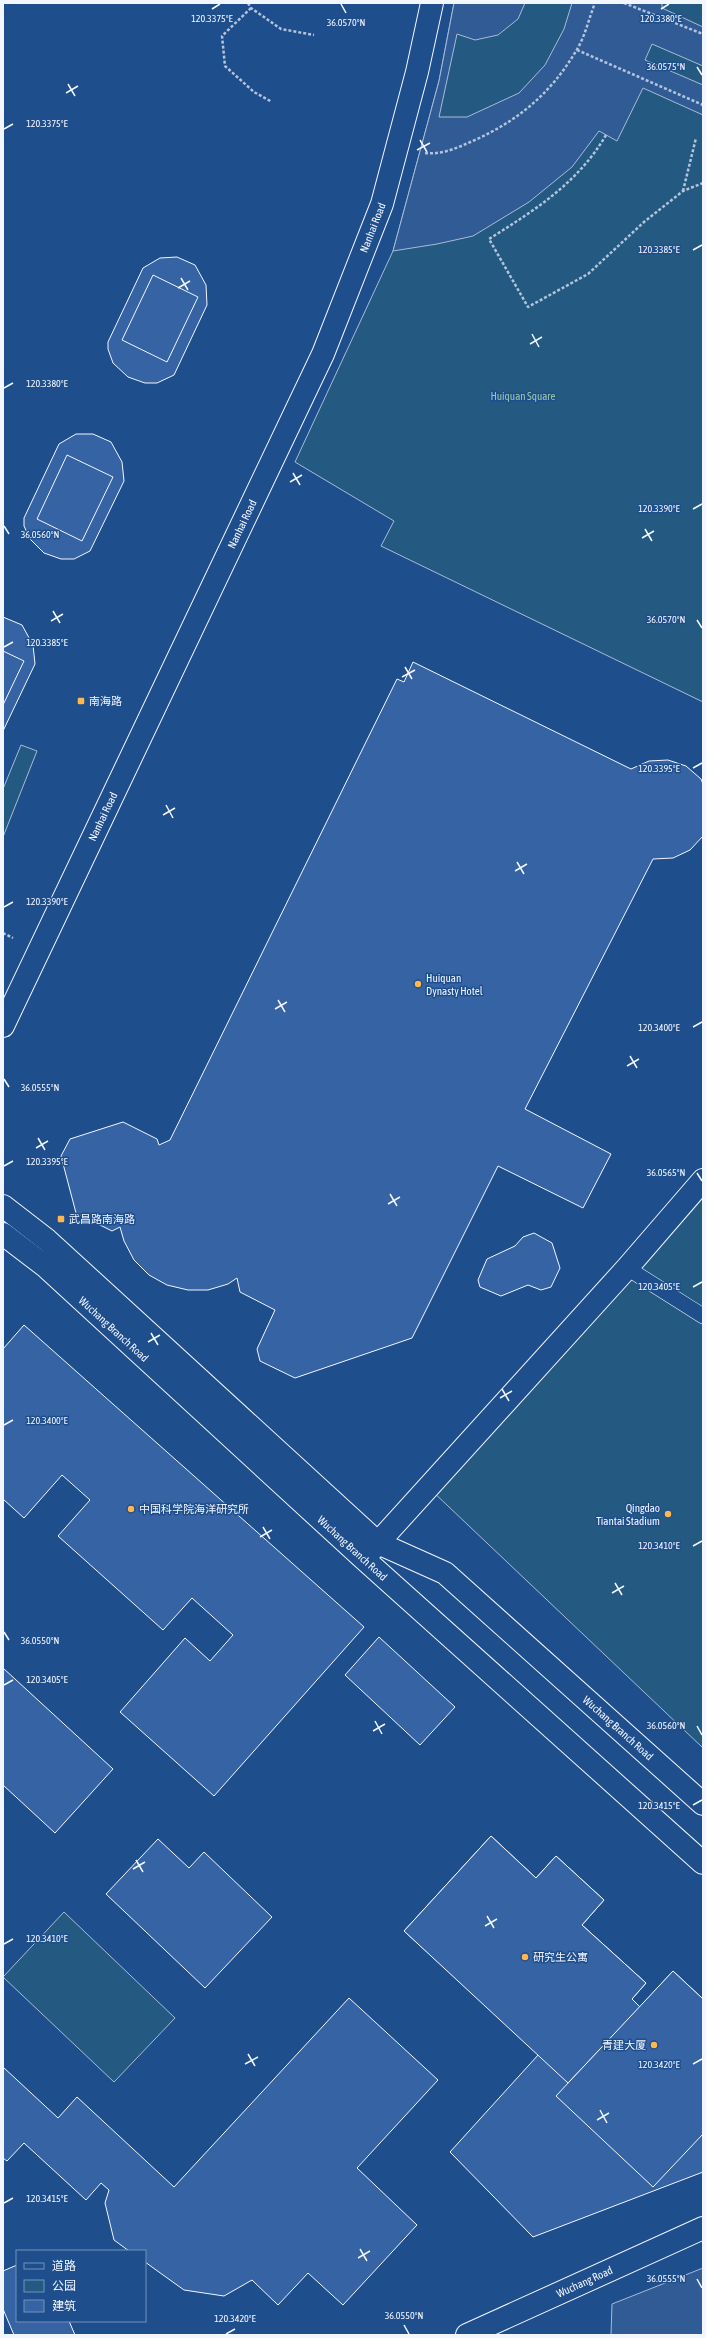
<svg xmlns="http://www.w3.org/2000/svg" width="706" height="2338" font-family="'Asap Condensed','Noto Sans SC',sans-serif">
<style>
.green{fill:#245a82;stroke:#a8bbd7}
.parking{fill:#305b95;stroke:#a8bbd7}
.building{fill:#3563a3;stroke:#f2f6ff}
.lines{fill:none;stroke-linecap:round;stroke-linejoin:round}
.lane-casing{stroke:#f2f6ff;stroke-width:16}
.street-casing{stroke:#f2f6ff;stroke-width:24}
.secondary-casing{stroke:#f2f6ff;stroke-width:24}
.primary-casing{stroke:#f2f6ff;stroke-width:24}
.path{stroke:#b3c4dc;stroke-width:2.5;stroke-dasharray:3 2;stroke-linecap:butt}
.lane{stroke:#1f4e8c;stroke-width:15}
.street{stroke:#1f4e8c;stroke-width:22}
.secondary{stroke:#1f4e8c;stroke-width:22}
.primary{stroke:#1f4e8c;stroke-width:22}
.ticks{fill:none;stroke:#f2f6ff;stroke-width:1.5}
.poi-dot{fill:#ffb74d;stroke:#1f4e8c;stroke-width:1.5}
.labels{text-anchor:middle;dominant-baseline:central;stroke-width:3;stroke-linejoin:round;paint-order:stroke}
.street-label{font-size:11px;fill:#f2f6ff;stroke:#1f4e8c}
.park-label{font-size:11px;fill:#97c8a6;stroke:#1f4e8c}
.poi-label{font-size:11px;fill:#f2f6ff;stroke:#1f4e8c;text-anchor:start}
.ticks-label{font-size:10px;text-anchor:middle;fill:#f2f6ff;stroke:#1f4e8c;stroke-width:3;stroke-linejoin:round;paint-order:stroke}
</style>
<rect width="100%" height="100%" fill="#1f4e8c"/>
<!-- green -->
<g class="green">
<path d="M 454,3 L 703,3 L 703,702 L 381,546 L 394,521 L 295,462 L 393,251 L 439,81 Z"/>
<path d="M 21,745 L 37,751 L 3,837 L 3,789 Z"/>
<path d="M 703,1180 L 703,1748 L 429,1488 Z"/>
<path d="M 64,1912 L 175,2018 L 114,2082 L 3,1977 Z"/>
</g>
<!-- parking -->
<g class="parking">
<path d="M 454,3 L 525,3 L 518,19 L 498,35 L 475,40 L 457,34 L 439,117 L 467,117 L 519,93 L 545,65 L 564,29 L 572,3 L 662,3 L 662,8 L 703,27 L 703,66 L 652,44 L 645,60 L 703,85 L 703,115 L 643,88 L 617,141 L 599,131 L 572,167 L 529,202 L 473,236 L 437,244 L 393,251 L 439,81 Z"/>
<path d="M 703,2268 L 703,2335 L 611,2335 L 612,2304 Z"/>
</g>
<!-- building -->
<g class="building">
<path d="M 177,257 L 195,265 L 206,285 L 207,305 L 174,375 L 157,383 L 145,383 L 128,377 L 113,363 L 108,349 L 108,342 L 143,268 L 160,258 Z"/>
<path d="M 153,275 L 198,297 L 167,362 L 122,340 Z"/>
<path d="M 76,434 L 93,434 L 111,442 L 122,462 L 124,481 L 90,551 L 74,559 L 61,559 L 44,553 L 30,539 L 24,526 L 24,518 L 59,444 Z"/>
<path d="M 67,455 L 113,477 L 82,541 L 37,519 Z"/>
<path d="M 3,617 L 22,625 L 33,645 L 35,664 L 3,731 Z"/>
<path d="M 3,651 L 24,661 L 3,705 Z"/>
<path d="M 413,662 L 631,769 L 649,761 L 668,760 L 686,766 L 701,779 L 703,784 L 703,836 L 690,850 L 673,858 L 653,859 L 525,1109 L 611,1154 L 583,1208 L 498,1166 L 412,1338 L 295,1378 L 260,1361 L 257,1349 L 275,1310 L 240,1292 L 237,1278 L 228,1284 L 208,1290 L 188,1290 L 167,1285 L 149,1275 L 134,1260 L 124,1241 L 120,1227 L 112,1231 L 76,1213 L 61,1156 L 70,1139 L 123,1122 L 157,1139 L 159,1145 L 170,1140 L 397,679 L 404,682 Z"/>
<path d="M 534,1233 L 552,1243 L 560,1268 L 551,1287 L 541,1290 L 528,1285 L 501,1296 L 480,1287 L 478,1280 L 487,1259 L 515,1246 L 523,1237 Z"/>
<path d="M 24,1325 L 364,1627 L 214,1796 L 120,1712 L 185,1638 L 210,1661 L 233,1635 L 192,1598 L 163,1630 L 58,1536 L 90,1500 L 62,1475 L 24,1518 L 3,1499 L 3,1349 Z"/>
<path d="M 379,1637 L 455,1707 L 420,1745 L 345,1675 Z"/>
<path d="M 3,1668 L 113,1769 L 55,1833 L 3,1785 Z"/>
<path d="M 491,1836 L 536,1878 L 556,1856 L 604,1900 L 582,1925 L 646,1983 L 632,1999 L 640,2007 L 673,1971 L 703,1999 L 703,2172 L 533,2237 L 450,2152 L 539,2054 L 404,1931 Z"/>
<path d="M 491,1836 L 536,1878 L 556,1856 L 604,1900 L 582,1925 L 646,1983 L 632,1999 L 640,2007 L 568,2083 L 404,1931 Z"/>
<path d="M 158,1839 L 189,1868 L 204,1852 L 272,1917 L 205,1988 L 106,1894 Z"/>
<path d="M 673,1971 L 703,1999 L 703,2134 L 653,2187 L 556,2096 Z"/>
<path d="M 349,1998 L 438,2080 L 357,2168 L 417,2225 L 343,2305 L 308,2273 L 278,2305 L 252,2280 L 224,2296 L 184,2290 L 145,2262 L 145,2251 L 129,2251 L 114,2240 L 105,2203 L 109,2190 L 101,2183 L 86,2200 L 24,2143 L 7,2161 L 3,2158 L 3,2067 L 58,2118 L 77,2097 L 174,2187 Z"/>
<path d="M 17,2265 L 17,2321 L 69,2321 L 75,2335 L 14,2335 L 3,2309 L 3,2271 Z"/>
</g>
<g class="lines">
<!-- lane casing -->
<g class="lane-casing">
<path id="lane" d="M 627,1268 L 703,1316"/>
</g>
<!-- street casing -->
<g class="street-casing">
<g id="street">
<path d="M 366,1556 L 627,1268 L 703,1180"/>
<path id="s1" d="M 467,2335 L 703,2228"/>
</g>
</g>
<!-- secondary casing -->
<g class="secondary-casing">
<g id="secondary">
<path id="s2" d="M 3,1206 L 47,1240 L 378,1543 L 445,1573 L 703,1804"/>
<path id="s3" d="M 3,1234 L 45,1266 L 364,1559 L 703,1863"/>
</g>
</g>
<!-- primary casing -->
<g class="primary-casing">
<g id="primary">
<path id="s4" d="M 3,1026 L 323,354 L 382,204 L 417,72 L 432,3"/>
</g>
</g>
<!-- path -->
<g class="path">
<path d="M 248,3 L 251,8 L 281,29 L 314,35"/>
<path d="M 624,3 L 703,34"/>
<path d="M 251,8 L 222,36 L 225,66 L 254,92 L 272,102"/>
<path d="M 577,50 L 703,105"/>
<path d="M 606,135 C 578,183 535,210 489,239 L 528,307 L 588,274 L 644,222 L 683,191 L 703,183"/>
<path d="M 425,153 C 443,155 459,147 475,140 C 519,120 551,93 576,51 C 585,37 589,18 595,3"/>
<path d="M 683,191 L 696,138"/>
<path d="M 3,933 L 13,938"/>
</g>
<!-- lane -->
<use href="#lane" class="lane"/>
<!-- street -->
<use href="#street" class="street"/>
<!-- secondary -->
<use href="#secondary" class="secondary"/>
<!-- primary -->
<use href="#primary" class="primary"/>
</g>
<!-- ticks -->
<path class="ticks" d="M 341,4 L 346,13M 212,9 L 220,4M 661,9 L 669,4M 697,67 L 702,75M 68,84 L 75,96M 66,93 L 78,86M 4,129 L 13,124M 420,140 L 427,152M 417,150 L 430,143M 693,250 L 702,245M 181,278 L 188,290M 178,288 L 190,281M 532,334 L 539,347M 530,344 L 542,337M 4,388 L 13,383M 293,473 L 300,485M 290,482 L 302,475M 693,509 L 702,504M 4,526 L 9,534M 645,529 L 652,541M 642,538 L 654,531M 53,611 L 60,623M 697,620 L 702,628M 51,621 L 63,614M 4,647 L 13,642M 405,667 L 412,679M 402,677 L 415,670M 693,768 L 702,763M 166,805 L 173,818M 163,815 L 175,808M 517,862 L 524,874M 515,871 L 527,864M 4,907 L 13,902M 278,1000 L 285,1012M 275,1009 L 287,1002M 693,1027 L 702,1022M 630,1056 L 637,1068M 627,1066 L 639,1059M 4,1079 L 9,1087M 38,1138 L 45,1150M 36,1148 L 48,1141M 4,1166 L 13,1161M 697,1173 L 702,1181M 390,1194 L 397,1206M 388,1204 L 400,1197M 693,1287 L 702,1282M 151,1333 L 158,1345M 148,1342 L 160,1335M 502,1389 L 509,1401M 500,1398 L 512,1391M 4,1425 L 13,1420M 263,1527 L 270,1539M 260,1537 L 272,1530M 693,1546 L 702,1541M 615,1583 L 622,1595M 612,1593 L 624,1586M 4,1632 L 9,1640M 4,1685 L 13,1680M 375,1721 L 382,1734M 697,1726 L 702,1735M 373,1731 L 385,1724M 693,1805 L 702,1800M 136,1860 L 143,1872M 133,1869 L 145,1862M 487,1916 L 494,1928M 485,1926 L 497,1919M 4,1944 L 13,1939M 248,2054 L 255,2066M 245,2064 L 258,2057M 693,2064 L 702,2059M 600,2110 L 607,2123M 597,2120 L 609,2113M 4,2203 L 13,2198M 360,2249 L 367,2261M 358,2258 L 370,2251M 697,2279 L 702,2288M 404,2325 L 409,2334M 226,2334 L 235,2329"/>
<!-- markers -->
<g class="poi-dot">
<rect x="77" y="697" width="8" height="8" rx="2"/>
<circle cx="418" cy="984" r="4"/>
<rect x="57" y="1215" width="8" height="8" rx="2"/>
<circle cx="131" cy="1509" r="4"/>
<circle cx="668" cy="1514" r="4"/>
<circle cx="525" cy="1957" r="4"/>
<circle cx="654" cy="2045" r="4"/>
</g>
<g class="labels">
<!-- street labels -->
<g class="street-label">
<text stroke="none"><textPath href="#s4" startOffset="880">Nanhai Road</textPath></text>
<text stroke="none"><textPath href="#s4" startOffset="556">Nanhai Road</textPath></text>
<text stroke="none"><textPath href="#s4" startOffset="232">Nanhai Road</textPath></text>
<text stroke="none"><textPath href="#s3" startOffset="146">Wuchang Branch Road</textPath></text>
<text stroke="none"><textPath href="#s3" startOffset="470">Wuchang Branch Road</textPath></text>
<text stroke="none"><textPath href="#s2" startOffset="810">Wuchang Branch Road</textPath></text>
<text stroke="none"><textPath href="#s1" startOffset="129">Wuchang Road</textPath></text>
</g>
<!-- park labels -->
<g class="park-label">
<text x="523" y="396">Huiquan Square</text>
</g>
<!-- poi labels -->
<g class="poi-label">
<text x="89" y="701">南海路</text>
<text x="426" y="978">Huiquan<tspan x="426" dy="13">Dynasty Hotel</tspan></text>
<text x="69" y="1219">武昌路南海路</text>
<text x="660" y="1508" text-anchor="end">Qingdao<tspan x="660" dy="13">Tiantai Stadium</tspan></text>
<text x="139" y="1509">中国科学院海洋研究所</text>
<text x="533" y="1957">研究生公寓</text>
<text x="646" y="2045" text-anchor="end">青建大厦</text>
</g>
</g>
<g class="ticks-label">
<text x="212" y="22">120.3375°E</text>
<text x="661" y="22">120.3380°E</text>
<text x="346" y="26">36.0570°N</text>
<text x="666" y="70">36.0575°N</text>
<text x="47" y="127">120.3375°E</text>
<text x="659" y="253">120.3385°E</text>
<text x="47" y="387">120.3380°E</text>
<text x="659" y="512">120.3390°E</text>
<text x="40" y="538">36.0560°N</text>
<text x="666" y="623">36.0570°N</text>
<text x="47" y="646">120.3385°E</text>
<text x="659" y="772">120.3395°E</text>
<text x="47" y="905">120.3390°E</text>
<text x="659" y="1031">120.3400°E</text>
<text x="40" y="1091">36.0555°N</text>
<text x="47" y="1165">120.3395°E</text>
<text x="666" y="1176">36.0565°N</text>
<text x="659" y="1290">120.3405°E</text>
<text x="47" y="1424">120.3400°E</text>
<text x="659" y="1549">120.3410°E</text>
<text x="40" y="1644">36.0550°N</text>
<text x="47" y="1683">120.3405°E</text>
<text x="666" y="1729">36.0560°N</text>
<text x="659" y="1809">120.3415°E</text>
<text x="47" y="1942">120.3410°E</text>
<text x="659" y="2068">120.3420°E</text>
<text x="47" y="2202">120.3415°E</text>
<text x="666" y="2282">36.0555°N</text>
<text x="404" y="2319">36.0550°N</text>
<text x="235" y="2322">120.3420°E</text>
</g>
<!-- border -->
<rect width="706" height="2338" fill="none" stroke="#f2f6ff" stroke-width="8"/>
<!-- legend -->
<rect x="16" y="2250" width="130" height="72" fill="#1f4e8c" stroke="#7391ba"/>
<rect x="24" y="2263" width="20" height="6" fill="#1f4e8c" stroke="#7391ba"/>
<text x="52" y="2270" font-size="12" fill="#f2f6ff">道路</text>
<rect x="24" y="2280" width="20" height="12" fill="#245a82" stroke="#7391ba"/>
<text x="52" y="2290" font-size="12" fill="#f2f6ff">公园</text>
<rect x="24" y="2300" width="20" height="12" fill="#3563a3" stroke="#7391ba"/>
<text x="52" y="2310" font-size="12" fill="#f2f6ff">建筑</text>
</svg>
